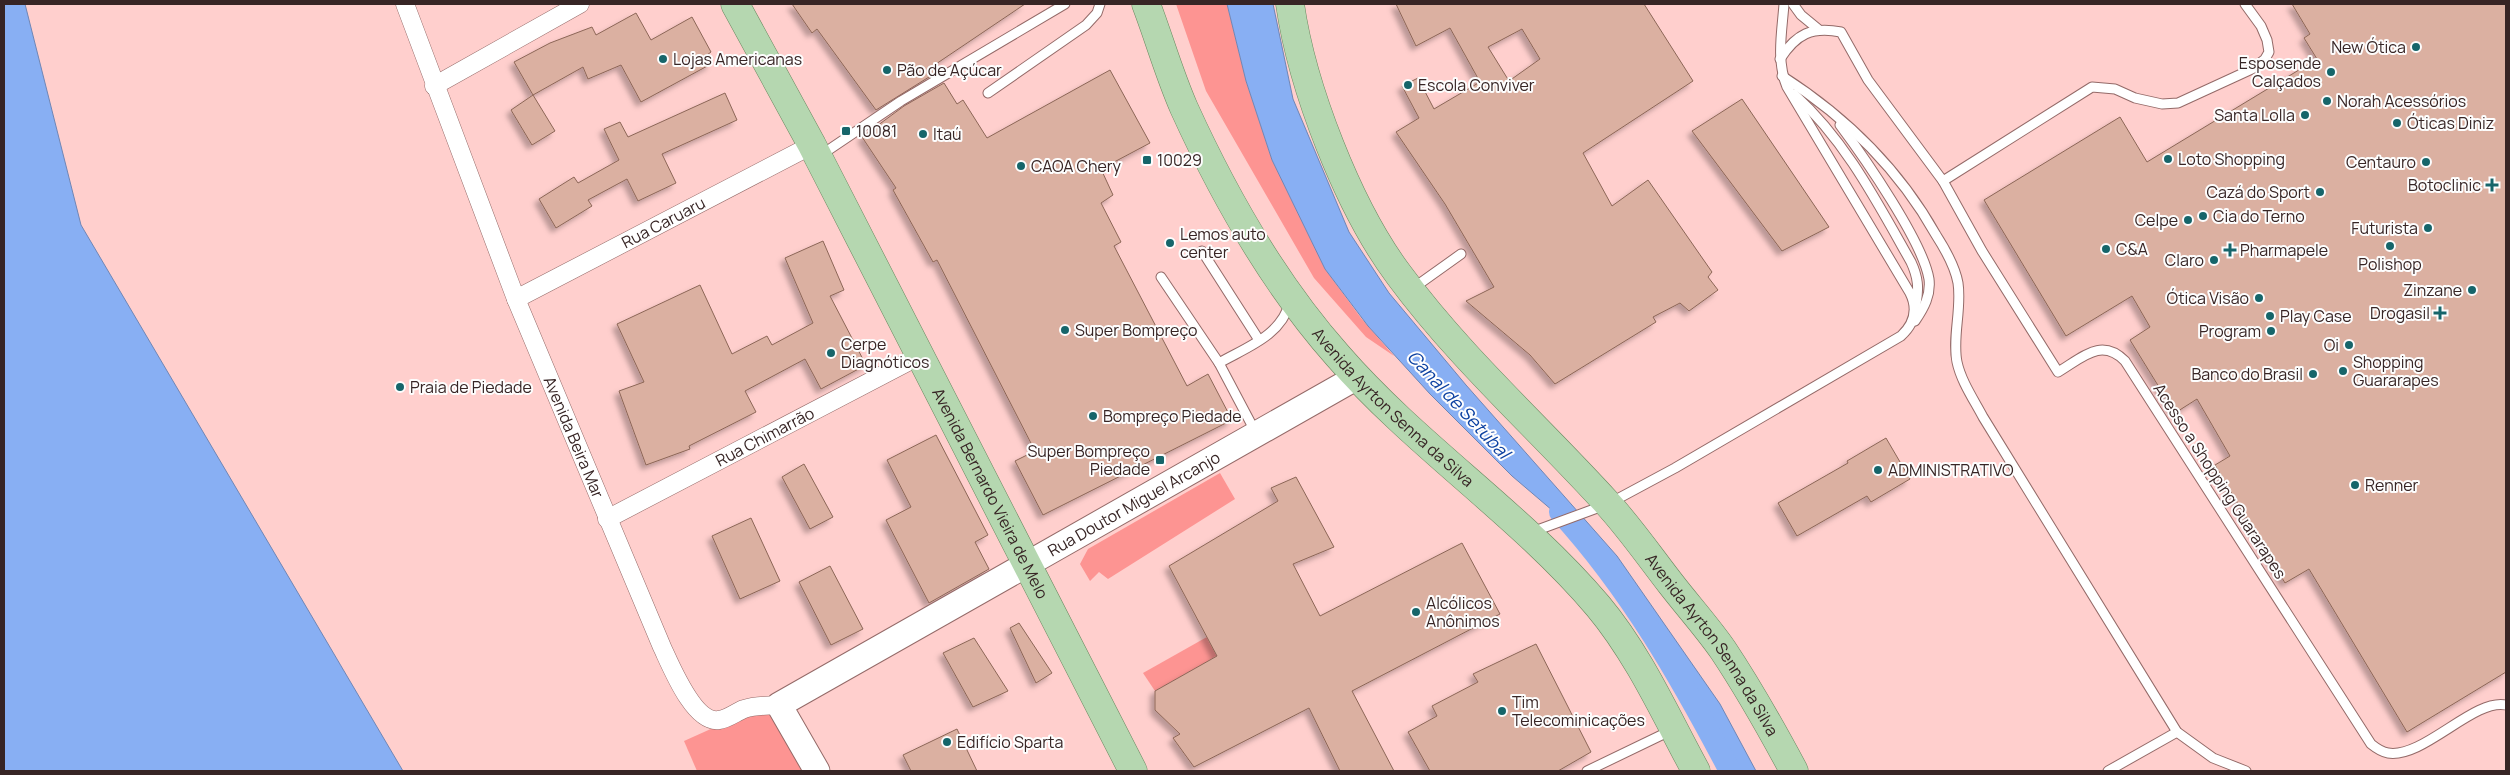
<svg xmlns="http://www.w3.org/2000/svg" width="2510" height="775" font-family="Manrope,sans-serif">
<style>
.green{fill:#fd9492}
.water{fill:#88aff3;stroke:#7086b5}
.lines{fill:none;stroke-linecap:round;stroke-linejoin:round}
.canal{stroke:#88aff3;stroke-width:22}
.building{fill:#dbb0a1;stroke:#8c6657;fill-rule:evenodd;filter:url(#shadow)}
.lane-casing{stroke:#946a68;stroke-width:11}
.street-casing{stroke:#946a68;stroke-width:19}
.secondary-casing{stroke:#946a68;stroke-width:27}
.primary-casing{stroke:#69875e;stroke-width:29}
.lane{stroke:#fff;stroke-width:9}
.street{stroke:#fff;stroke-width:18}
.secondary{stroke:#fff;stroke-width:25}
.primary{stroke:#b5d7b0;stroke-width:28}
.poi-dot{fill:#16656a;stroke:#fdfdfd;stroke-width:2}
.labels{text-anchor:middle;dominant-baseline:central;stroke-width:4;stroke-linejoin:round;paint-order:stroke}
.poi-label{font-size:16px;fill:#372525;stroke:#fdfdfd;text-anchor:start}
.street-label{font-size:16px;fill:#372525;stroke:#fdfdfd}
.water-label{font-size:18px;font-style:italic;fill:#0c41a1;stroke:#fdfdfd}
</style>
<defs>
<filter id="shadow"><feDropShadow dx="-4.5" dy="4.5" stdDeviation="2.5" flood-color="#0004"/></filter>
</defs>
<rect width="100%" height="100%" fill="#ffcfcd"/>
<!-- green -->
<g class="green">
<path d="M 1176,4 L 1227,4 L 1246,81 L 1272,160 L 1325,269 L 1361,318 L 1394,356 L 1366,337 L 1314,278 L 1206,91 Z"/>
<path d="M 1220,473 L 1235,499 L 1108,579 L 1099,572 L 1090,581 L 1080,564 L 1088,549 Z"/>
<path d="M 1214,633 L 1225,652 L 1155,691 L 1143,673 Z"/>
<path d="M 753,710 L 767,713 L 780,720 L 807,771 L 697,771 L 684,741 Z"/>
</g>
<!-- water -->
<g class="water">
<path d="M 4,4 L 25,4 L 81,225 L 403,771 L 4,771 Z"/>
<path d="M 1227,4 L 1273,4 L 1293,99 L 1349,232 L 1389,293 L 1466,385 L 1617,556 L 1720,704 L 1756,771 L 1730,771 L 1686,686 L 1619,584 L 1580,534 L 1512,476 L 1430,394 L 1368,326 L 1325,269 L 1272,160 L 1246,81 Z"/>
</g>
<g class="lines">
<!-- canal -->
<path class="canal" d="M 1560,512 C 1631,590 1681,678 1730,771"/>
</g>
<!-- building -->
<g class="building">
<path d="M 792,4 L 1025,4 L 933,66 L 937,72 L 876,110 L 817,29 L 812,33 Z"/>
<path d="M 1396,4 L 1644,4 L 1693,81 L 1583,153 L 1612,206 L 1648,180 L 1712,272 L 1708,277 L 1718,290 L 1689,311 L 1680,303 L 1653,317 L 1656,322 L 1555,384 L 1530,355 L 1466,301 L 1494,287 L 1445,204 L 1396,132 L 1419,118 L 1402,86 L 1418,78 L 1434,109 L 1480,82 L 1450,28 L 1416,46 ZM 1522,29 L 1540,59 L 1509,81 L 1488,47 Z"/>
<path d="M 2292,4 L 2506,4 L 2506,672 L 2407,732 L 2309,569 L 2285,583 L 2215,465 L 2230,456 L 2197,399 L 2175,413 L 2130,340 L 2150,327 L 2132,296 L 2066,336 L 1984,200 L 2120,117 L 2147,162 L 2317,59 L 2304,38 L 2310,34 Z"/>
<path d="M 636,13 L 651,40 L 692,17 L 711,52 L 707,55 L 711,64 L 641,102 L 621,65 L 588,79 L 583,67 L 533,95 L 514,62 L 550,43 L 592,27 L 596,35 Z"/>
<path d="M 1110,70 L 1150,143 L 1101,169 L 1113,195 L 1101,203 L 1121,242 L 1114,246 L 1187,386 L 1208,374 L 1232,420 L 1043,515 L 1015,461 L 1035,451 L 937,260 L 933,262 L 893,190 L 896,188 L 862,137 L 904,106 L 944,83 L 957,104 L 963,100 L 987,138 Z"/>
<path d="M 725,93 L 737,120 L 662,154 L 676,183 L 638,201 L 627,179 L 588,200 L 592,206 L 556,228 L 539,199 L 574,177 L 578,183 L 619,160 L 604,129 L 620,122 L 628,137 Z"/>
<path d="M 533,95 L 555,131 L 532,145 L 511,110 Z"/>
<path d="M 1742,99 L 1829,227 L 1782,251 L 1692,131 Z"/>
<path d="M 823,241 L 844,290 L 830,296 L 866,365 L 821,389 L 805,359 L 745,391 L 756,412 L 689,446 L 690,449 L 646,465 L 619,391 L 644,382 L 617,324 L 700,285 L 732,354 L 767,336 L 772,345 L 813,323 L 785,258 Z"/>
<path d="M 936,435 L 988,535 L 975,542 L 989,569 L 929,603 L 886,520 L 911,507 L 887,460 Z"/>
<path d="M 1886,438 L 1910,479 L 1871,502 L 1867,496 L 1797,536 L 1778,503 L 1848,463 L 1847,461 Z"/>
<path d="M 804,464 L 833,517 L 810,529 L 782,477 Z"/>
<path d="M 1296,477 L 1334,547 L 1293,564 L 1320,616 L 1462,543 L 1500,614 L 1352,691 L 1394,771 L 1340,771 L 1309,708 L 1194,767 L 1173,738 L 1180,734 L 1155,710 L 1155,691 L 1217,656 L 1169,566 L 1278,501 L 1271,488 Z"/>
<path d="M 751,518 L 780,581 L 740,599 L 712,536 Z"/>
<path d="M 830,566 L 863,629 L 831,645 L 799,582 Z"/>
<path d="M 1019,623 L 1052,673 L 1036,683 L 1010,628 Z"/>
<path d="M 974,638 L 1008,691 L 973,707 L 943,653 Z"/>
<path d="M 1536,644 L 1591,752 L 1558,771 L 1430,771 L 1408,732 L 1437,716 L 1432,706 L 1478,682 L 1473,674 Z"/>
<path d="M 957,729 L 977,771 L 911,771 L 903,755 Z"/>
</g>
<g class="lines">
<!-- lane casing -->
<g class="lane-casing">
<g id="lane">
<path d="M 1793,4 L 1801,15 L 1818,29"/>
<path d="M 1780,59 C 1796,34 1812,26 1841,32 L 1868,80 L 1943,181 L 1982,251 L 2058,372 C 2082,358 2101,337 2125,361 L 2371,744 C 2376,748 2381,752 2388,753 C 2423,759 2474,698 2506,705"/>
<path d="M 1782,76 C 1846,117 1899,169 1936,235 C 1945,249 1955,266 1958,283 C 1962,309 1952,337 1957,362 C 1961,381 1974,400 1983,417 L 2177,732 L 2213,758 L 2246,771"/>
<path d="M 988,93 L 1086,25 L 1097,13 L 1100,4"/>
<path d="M 1794,94 C 1846,141 1877,202 1911,262 C 1918,277 1919,288 1916,304"/>
<path d="M 1840,125 C 1864,157 1923,242 1929,279 C 1931,295 1924,308 1915,321"/>
<path d="M 821,155 L 901,101 L 1065,4"/>
<path d="M 1943,181 L 2092,87 L 2115,89 L 2135,98 L 2162,104 L 2178,103 L 2252,69 L 2265,59 L 2269,52 L 2267,40 L 2261,26 L 2245,4"/>
<path d="M 1202,251 L 1259,340"/>
<path d="M 1161,277 L 1219,363 C 1247,347 1281,336 1290,302"/>
<path d="M 1412,289 L 1461,254"/>
<path d="M 1219,363 L 1256,433"/>
<path d="M 1532,532 L 1608,504 L 1675,468 L 1901,336 C 1915,323 1918,309 1910,293 L 1787,87 C 1776,60 1782,32 1784,4"/>
<path d="M 1587,771 L 1672,730"/>
<path d="M 2108,771 L 2177,732"/>
</g>
</g>
<!-- street casing -->
<g class="street-casing">
<g id="street">
<path id="s1" d="M 405,4 L 516,299 L 662,647 C 671,666 694,724 719,720 C 728,719 736,712 744,709 C 756,705 767,706 779,705"/>
<path d="M 434,86 L 580,4"/>
<path id="s2" d="M 516,299 L 812,145"/>
<path id="s3" d="M 607,519 L 921,355"/>
</g>
</g>
<!-- secondary casing -->
<g class="secondary-casing">
<g id="secondary">
<path id="s4" d="M 817,771 L 779,705 L 1357,377"/>
</g>
</g>
<!-- primary casing -->
<g class="primary-casing">
<g id="primary">
<path id="s5" d="M 735,4 L 812,145 L 1133,771"/>
<path id="s6" d="M 1146,4 C 1159,38 1169,74 1184,108 C 1224,196 1274,284 1338,356 C 1417,447 1520,514 1598,606 C 1639,655 1666,716 1696,771"/>
<path id="s7" d="M 1290,4 C 1302,87 1348,207 1399,275 C 1460,358 1538,427 1607,503 C 1630,528 1650,557 1671,584 C 1688,606 1707,627 1723,650 C 1749,689 1772,730 1794,771"/>
</g>
</g>
<!-- lane -->
<use href="#lane" class="lane"/>
<!-- street -->
<use href="#street" class="street"/>
<!-- secondary -->
<use href="#secondary" class="secondary"/>
<!-- primary -->
<use href="#primary" class="primary"/>
</g>
<!-- markers -->
<g class="poi-dot">
<circle cx="2416" cy="47" r="5"/>
<circle cx="663" cy="59" r="5"/>
<circle cx="887" cy="70" r="5"/>
<circle cx="2331" cy="72" r="5"/>
<circle cx="1408" cy="85" r="5"/>
<circle cx="2327" cy="101" r="5"/>
<circle cx="2305" cy="115" r="5"/>
<circle cx="2397" cy="123" r="5"/>
<rect x="841" y="126" width="10" height="10" rx="2.5"/>
<circle cx="923" cy="134" r="5"/>
<circle cx="2168" cy="159" r="5"/>
<rect x="1142" y="155" width="10" height="10" rx="2.5"/>
<circle cx="2426" cy="162" r="5"/>
<circle cx="1021" cy="166" r="5"/>
<path d="M2489.5 177.5h5v5h5v5h-5v5h-5v-5h-5v-5h5z"/>
<circle cx="2320" cy="192" r="5"/>
<circle cx="2203" cy="216" r="5"/>
<circle cx="2188" cy="220" r="5"/>
<circle cx="2428" cy="228" r="5"/>
<circle cx="1170" cy="243" r="5"/>
<circle cx="2390" cy="246" r="5"/>
<circle cx="2106" cy="249" r="5"/>
<path d="M2227.5 242.5h5v5h5v5h-5v5h-5v-5h-5v-5h5z"/>
<circle cx="2214" cy="260" r="5"/>
<circle cx="2472" cy="290" r="5"/>
<circle cx="2259" cy="298" r="5"/>
<path d="M2437.5 305.5h5v5h5v5h-5v5h-5v-5h-5v-5h5z"/>
<circle cx="2270" cy="316" r="5"/>
<circle cx="1065" cy="330" r="5"/>
<circle cx="2271" cy="331" r="5"/>
<circle cx="2349" cy="345" r="5"/>
<circle cx="831" cy="353" r="5"/>
<circle cx="2343" cy="371" r="5"/>
<circle cx="2313" cy="374" r="5"/>
<circle cx="400" cy="387" r="5"/>
<circle cx="1093" cy="416" r="5"/>
<rect x="1155" y="455" width="10" height="10" rx="2.5"/>
<circle cx="1878" cy="470" r="5"/>
<circle cx="2355" cy="485" r="5"/>
<circle cx="1416" cy="612" r="5"/>
<circle cx="1502" cy="711" r="5"/>
<circle cx="947" cy="742" r="5"/>
</g>
<g class="labels">
<!-- poi labels -->
<g class="poi-label">
<text x="2406" y="47" text-anchor="end">New Ótica</text>
<text x="673" y="59">Lojas Americanas</text>
<text x="2321" y="63" text-anchor="end">Esposende<tspan x="2321" dy="18">Calçados</tspan></text>
<text x="897" y="70">Pão de Açúcar</text>
<text x="1418" y="85">Escola Conviver</text>
<text x="2337" y="101">Norah Acessórios</text>
<text x="2295" y="115" text-anchor="end">Santa Lolla</text>
<text x="2407" y="123">Óticas Diniz</text>
<text x="856" y="131">10081</text>
<text x="933" y="134">Itaú</text>
<text x="2178" y="159">Loto Shopping</text>
<text x="1157" y="160">10029</text>
<text x="2416" y="162" text-anchor="end">Centauro</text>
<text x="1031" y="166">CAOA Chery</text>
<text x="2481" y="185" text-anchor="end">Botoclinic</text>
<text x="2310" y="192" text-anchor="end">Cazá do Sport</text>
<text x="2213" y="216">Cia do Terno</text>
<text x="2178" y="220" text-anchor="end">Celpe</text>
<text x="2418" y="228" text-anchor="end">Futurista</text>
<text x="1180" y="234">Lemos auto<tspan x="1180" dy="18">center</tspan></text>
<text x="2116" y="249">C&amp;A</text>
<text x="2240" y="250">Pharmapele</text>
<text x="2204" y="260" text-anchor="end">Claro</text>
<text x="2390" y="264" text-anchor="middle">Polishop</text>
<text x="2462" y="290" text-anchor="end">Zinzane</text>
<text x="2249" y="298" text-anchor="end">Ótica Visão</text>
<text x="2430" y="313" text-anchor="end">Drogasil</text>
<text x="2280" y="316">Play Case</text>
<text x="1075" y="330">Super Bompreço</text>
<text x="2261" y="331" text-anchor="end">Program</text>
<text x="841" y="344">Cerpe<tspan x="841" dy="18">Diagnóticos</tspan></text>
<text x="2339" y="345" text-anchor="end">Oi</text>
<text x="2353" y="362">Shopping<tspan x="2353" dy="18">Guararapes</tspan></text>
<text x="2303" y="374" text-anchor="end">Banco do Brasil</text>
<text x="410" y="387">Praia de Piedade</text>
<text x="1103" y="416">Bompreço Piedade</text>
<text x="1150" y="451" text-anchor="end">Super Bompreço<tspan x="1150" dy="18">Piedade</tspan></text>
<text x="1888" y="470">ADMINISTRATIVO</text>
<text x="2365" y="485">Renner</text>
<text x="1426" y="603">Alcólicos<tspan x="1426" dy="18">Anônimos</tspan></text>
<text x="1512" y="702">Tim<tspan x="1512" dy="18">Telecominicações</tspan></text>
<text x="957" y="742">Edifício Sparta</text>
</g>
<!-- street labels -->
<g class="street-label">
<text stroke="none"><textPath href="#s2" startOffset="166">Rua Caruaru</textPath></text>
<text stroke="none"><textPath href="#s6" startOffset="479">Avenida Ayrton Senna da Silva</textPath></text>
<text stroke="none"><textPath href="#s1" startOffset="465">Avenida Beira Mar</textPath></text>
<text stroke="none"><textPath href="#s3" startOffset="178">Rua Chimarrão</textPath></text>
<text transform="translate(2220 481) rotate(57)">Acesso a Shopping Guararapes</text>
<text stroke="none"><textPath href="#s5" startOffset="552">Avenida Bernardo Vieira de Melo</textPath></text>
<text stroke="none"><textPath href="#s4" startOffset="484">Rua Doutor Miguel Arcanjo</textPath></text>
<text stroke="none"><textPath href="#s7" startOffset="780">Avenida Ayrton Senna da Silva</textPath></text>
</g>
<!-- water labels -->
<g class="water-label">
<text transform="translate(1459 404) rotate(47)">Canal de Setúbal</text>
</g>
</g>
<!-- border -->
<rect width="2510" height="775" fill="none" stroke="#372525" stroke-width="10"/>
</svg>
